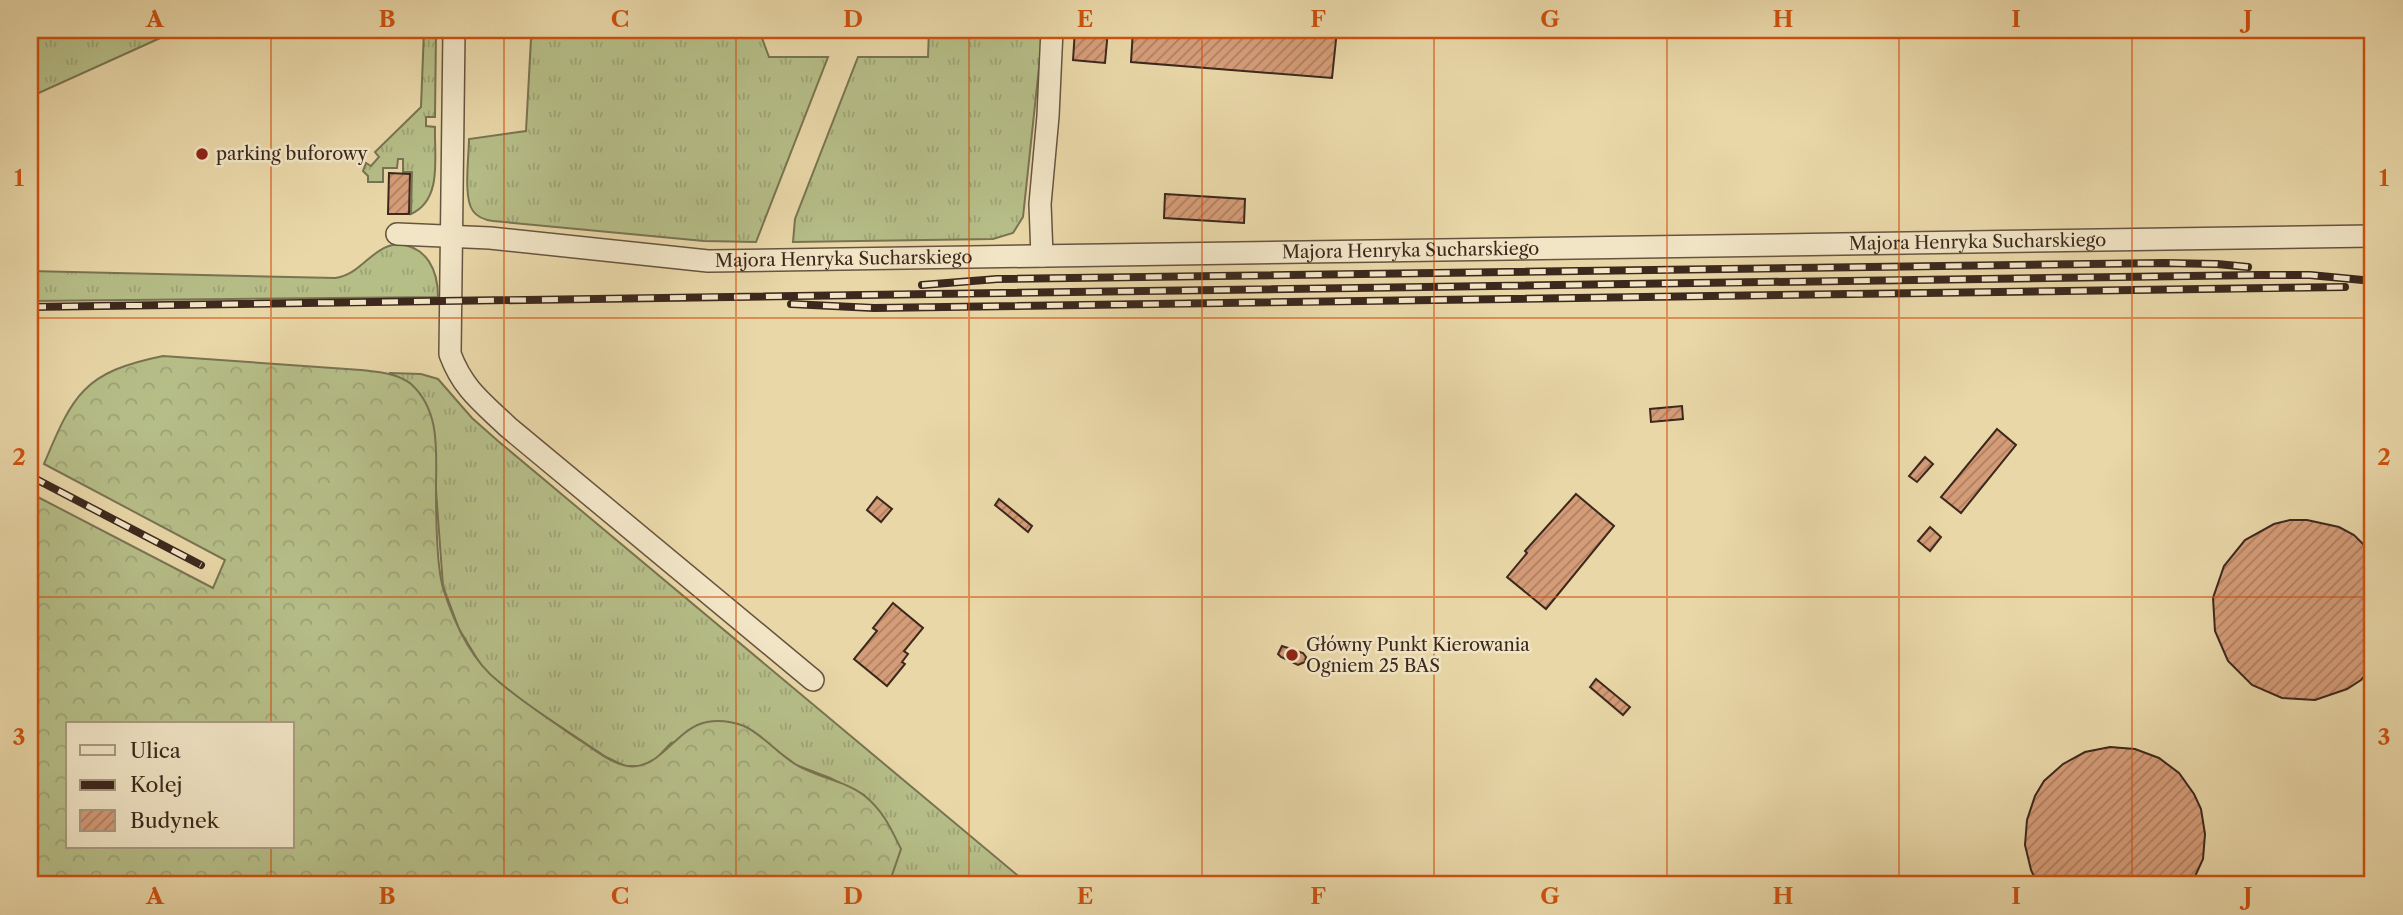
<svg xmlns="http://www.w3.org/2000/svg" width="2403" height="915" font-family="'Libre Caslon Text',serif">
<style>
.grass{fill:url(#grass-tufts);stroke:#797352;stroke-width:2}
.forest{fill:url(#forest-crowns);stroke:#797352;stroke-width:2;fill-rule:evenodd}
.building{fill:url(#building-hatch);stroke:#3c281d;stroke-width:2}
.lines{fill:none;stroke-linecap:round;stroke-linejoin:round}
.minor-casing{stroke:#675440;stroke-width:24}
.minor{stroke:#f1e5c6;stroke-width:21}
.rail-casing{stroke:#3c281d;stroke-width:8}
.rail{stroke:#f1e5c6;stroke-width:5;stroke-dasharray:16;stroke-linecap:butt}
.grid{fill:none;stroke:#ce520f;stroke-width:2;stroke-opacity:0.55}
.poi-dot{fill:#8f2418;stroke:#f1e5c6;stroke-width:2.5}
.labels{text-anchor:middle;dominant-baseline:central;stroke-width:5;stroke-linejoin:round;paint-order:stroke}
.poi-label{font-size:18px;fill:#3c281d;stroke:#f1e5c6;text-anchor:start}
.street-label{font-size:18px;fill:#3c281d;stroke:#f1e5c6}
.neatline{fill:none;stroke:#ce520f;stroke-width:2.5}
.grid-label{font-size:23px;text-anchor:middle;font-weight:bold;fill:#ce520f}
</style>
<defs>
<pattern id="grass-tufts" width="24" height="20" patternUnits="userSpaceOnUse" patternTransform="scale(1.75)"><rect width="24" height="20" fill="#b6be88"/><path d="M3 7l-1-3M5 7V3M7 7l1-3M15 17l-1-3M17 17v-4M19 17l1-3" fill="none" stroke="#9da375"/></pattern>
<pattern id="forest-crowns" width="20" height="18" patternUnits="userSpaceOnUse" patternTransform="scale(1.75)"><rect width="20" height="18" fill="#b6be88"/><path d="M2 6a3 3 0 1 1 6 0M12 15a3 3 0 1 1 6 0" fill="none" stroke="#9da375"/></pattern>
<pattern id="building-hatch" width="6" height="6" patternUnits="userSpaceOnUse" patternTransform="scale(1.75)"><rect width="6" height="6" fill="#d59c78"/><path d="M-1 1l2-2M0 6l6-6M5 7l2-2" fill="none" stroke="#ae7f62"/></pattern>
</defs>
<rect width="100%" height="100%" fill="#e9d7a8"/>
<filter id="stains"><feTurbulence type="fractalNoise" baseFrequency=".00286" numOctaves="4"/><feColorMatrix values="0 0 0 0 .2 0 0 0 0 .09 0 0 0 0 .02 0 0 0 .5 -.17"/></filter>
<radialGradient id="worn" r=".72"><stop offset=".6" stop-color="#630" stop-opacity="0"/><stop offset="1" stop-color="#630" stop-opacity=".3"/></radialGradient>
<!-- grass -->
<g class="grass">
<path d="M 30,30 L 178,30 L 30,97 Z"/>
<path d="M 424,30 L 436,30 L 435,117 L 426,117 L 426,126 L 435,127 C 434,156 443,200 411,214 L 412,172 L 403,172 L 403,159 L 398,159 L 397,168 L 383,168 L 383,182 L 368,182 L 368,176 L 363,171 L 366,163 L 371,166 L 379,157 L 375,152 L 421,107 Z"/>
<path d="M 550,30 L 759,30 L 769,57 L 828,57 L 756,242 L 704,241 L 493,221 C 485,220 478,218 473,211 C 463,198 469,156 469,139 L 526,131 L 531,39 Z"/>
<path d="M 929,30 L 1043,30 L 1023,217 L 1013,233 L 993,239 L 793,242 L 795,219 L 858,57 L 928,57 Z"/>
<path d="M 397,244 C 427,246 438,270 438,297 L 30,301 L 30,271 L 335,278 C 361,275 370,248 397,244 Z"/>
<path d="M 389,373 L 421,374 L 438,379 L 472,418 L 498,441 L 1029,885 L 885,885 L 891,878 L 864,795 L 830,778 L 796,765 L 745,727 L 671,743 L 656,759 L 642,766 L 625,766 L 606,757 L 525,703 L 484,670 L 459,629 L 443,586 L 436,491 L 410,383 Z"/>
</g>
<!-- forest -->
<path class="forest" d="M 163,356 L 361,370 C 378,372 397,373 411,384 C 441,411 436,453 436,488 C 436,515 436,564 443,588 C 454,623 471,660 499,682 C 525,704 553,722 581,741 C 594,749 610,763 627,766 C 661,771 675,728 707,722 C 719,720 733,722 744,726 C 762,734 777,753 795,764 C 816,778 846,780 866,797 C 884,812 891,829 901,849 L 891,878 L 885,885 L 30,885 L 30,500 L 32,494 L 213,588 L 225,560 L 44,464 C 73,394 84,372 163,356 ZM 68,724 L 292,724 L 292,847 L 68,847 Z"/>
<!-- building -->
<g class="building">
<path d="M 1075,30 L 1108,30 L 1105,63 L 1073,60 Z"/>
<path d="M 1133,30 L 1337,30 L 1332,78 L 1131,62 Z"/>
<path d="M 389,173 L 410,174 L 409,214 L 388,214 Z"/>
<path d="M 1165,194 L 1245,199 L 1244,223 L 1164,218 Z"/>
<path d="M 1682,406 L 1683,419 L 1651,422 L 1650,409 Z"/>
<path d="M 1997,429 L 2016,445 L 1961,513 L 1941,497 Z"/>
<path d="M 1925,457 L 1933,464 L 1917,482 L 1909,476 Z"/>
<path d="M 1576,494 L 1614,526 L 1546,609 L 1507,577 L 1527,553 L 1525,551 Z"/>
<path d="M 877,497 L 892,509 L 881,522 L 867,510 Z"/>
<path d="M 999,499 L 1032,526 L 1028,532 L 995,505 Z"/>
<path d="M 2290,520 L 2307,520 L 2339,527 L 2354,535 L 2373,554 L 2373,666 L 2361,680 L 2347,689 L 2315,700 L 2282,698 L 2252,685 L 2228,661 L 2215,631 L 2213,598 L 2224,566 L 2245,540 L 2274,524 Z"/>
<path d="M 1930,527 L 1941,537 L 1930,551 L 1918,541 Z"/>
<path d="M 893,603 L 923,628 L 904,651 L 908,654 L 902,662 L 905,664 L 887,686 L 854,659 L 877,631 L 873,628 Z"/>
<path d="M 1282,646 L 1303,653 L 1306,657 L 1305,662 L 1298,665 L 1281,657 L 1278,654 Z"/>
<path d="M 1596,679 L 1630,707 L 1623,715 L 1590,687 Z"/>
<path d="M 2110,747 L 2135,749 L 2159,758 L 2179,773 L 2194,794 L 2201,809 L 2205,834 L 2203,859 L 2191,885 L 2038,885 L 2031,870 L 2025,845 L 2027,820 L 2035,796 L 2044,781 L 2063,764 L 2085,752 Z"/>
</g>
<g class="lines">
<!-- minor casing -->
<g class="minor-casing">
<g id="minor">
<path d="M 454,30 L 450,354 C 463,389 482,402 508,427 L 813,680"/>
<path id="s1" d="M 397,234 L 490,238 L 708,261 L 2373,236"/>
<path d="M 1042,256 L 1040,204 L 1048,116 L 1052,30"/>
</g>
</g>
<!-- minor -->
<use href="#minor" class="minor"/>
<!-- rail casing -->
<g class="rail-casing">
<g id="rail">
<path d="M 922,285 L 997,279 L 2165,263 L 2217,264 L 2248,267"/>
<path d="M 791,304 L 874,308 L 2345,287"/>
<path d="M 30,307 L 2258,275 L 2310,275 L 2373,281"/>
<path d="M 30,476 L 201,565"/>
</g>
</g>
<!-- rail -->
<use href="#rail" class="rail"/>
</g>
<!-- grid -->
<path class="grid" d="M 271,30 L 271,724M 504,30 L 504,885M 736,30 L 736,885M 969,30 L 969,885M 1202,30 L 1202,885M 1434,30 L 1434,885M 1667,30 L 1667,885M 1899,30 L 1899,885M 2132,30 L 2132,885M 30,318 L 2373,318M 30,597 L 2373,597M 271,847 L 271,885"/>
<!-- markers -->
<g class="poi-dot">
<circle cx="202" cy="154" r="7"/>
<circle cx="1292" cy="655" r="7"/>
</g>
<g class="labels">
<!-- poi labels -->
<g class="poi-label">
<text x="216" y="154">parking buforowy</text>
<text x="1306" y="645">Główny Punkt Kierowania<tspan x="1306" dy="21">Ogniem 25 BAS</tspan></text>
</g>
<!-- street labels -->
<g class="street-label">
<text stroke="none"><textPath href="#s1" startOffset="1582">Majora Henryka Sucharskiego</textPath></text>
<text stroke="none"><textPath href="#s1" startOffset="1015">Majora Henryka Sucharskiego</textPath></text>
<text stroke="none"><textPath href="#s1" startOffset="448">Majora Henryka Sucharskiego</textPath></text>
</g>
</g>
<!-- margin -->
<rect width="2403" height="915" fill="none" stroke="#e9d7a8" stroke-width="77"/>
<!-- legend -->
<rect x="66" y="722" width="228" height="126" fill="#f1e5c6" stroke="#a99982" stroke-width="2"/>
<rect x="80" y="745" width="35" height="10" fill="#f1e5c6" stroke="#a99982" stroke-width="2"/>
<text x="130" y="758" font-size="21" fill="#3c281d">Ulica</text>
<rect x="80" y="780" width="35" height="10" fill="#3c281d" stroke="#a99982" stroke-width="2"/>
<text x="130" y="792" font-size="21" fill="#3c281d">Kolej</text>
<rect x="80" y="810" width="35" height="21" fill="url(#building-hatch)" stroke="#a99982" stroke-width="2"/>
<text x="130" y="828" font-size="21" fill="#3c281d">Budynek</text>
<rect x="38" y="38" width="2326" height="838" class="neatline"/>
<g class="grid-label">
<text x="155" y="27">A</text>
<text x="387" y="27">B</text>
<text x="620" y="27">C</text>
<text x="853" y="27">D</text>
<text x="1085" y="27">E</text>
<text x="1318" y="27">F</text>
<text x="1550" y="27">G</text>
<text x="1783" y="27">H</text>
<text x="2016" y="27">I</text>
<text x="2248" y="27">J</text>
<text x="19" y="186">1</text>
<text x="2384" y="186">1</text>
<text x="19" y="465">2</text>
<text x="2384" y="465">2</text>
<text x="19" y="745">3</text>
<text x="2384" y="745">3</text>
<text x="155" y="904">A</text>
<text x="387" y="904">B</text>
<text x="620" y="904">C</text>
<text x="853" y="904">D</text>
<text x="1085" y="904">E</text>
<text x="1318" y="904">F</text>
<text x="1550" y="904">G</text>
<text x="1783" y="904">H</text>
<text x="2016" y="904">I</text>
<text x="2248" y="904">J</text>
</g>
<rect width="100%" height="100%" filter="url(#stains)"/>
<rect width="100%" height="100%" fill="url(#worn)"/>
</svg>
